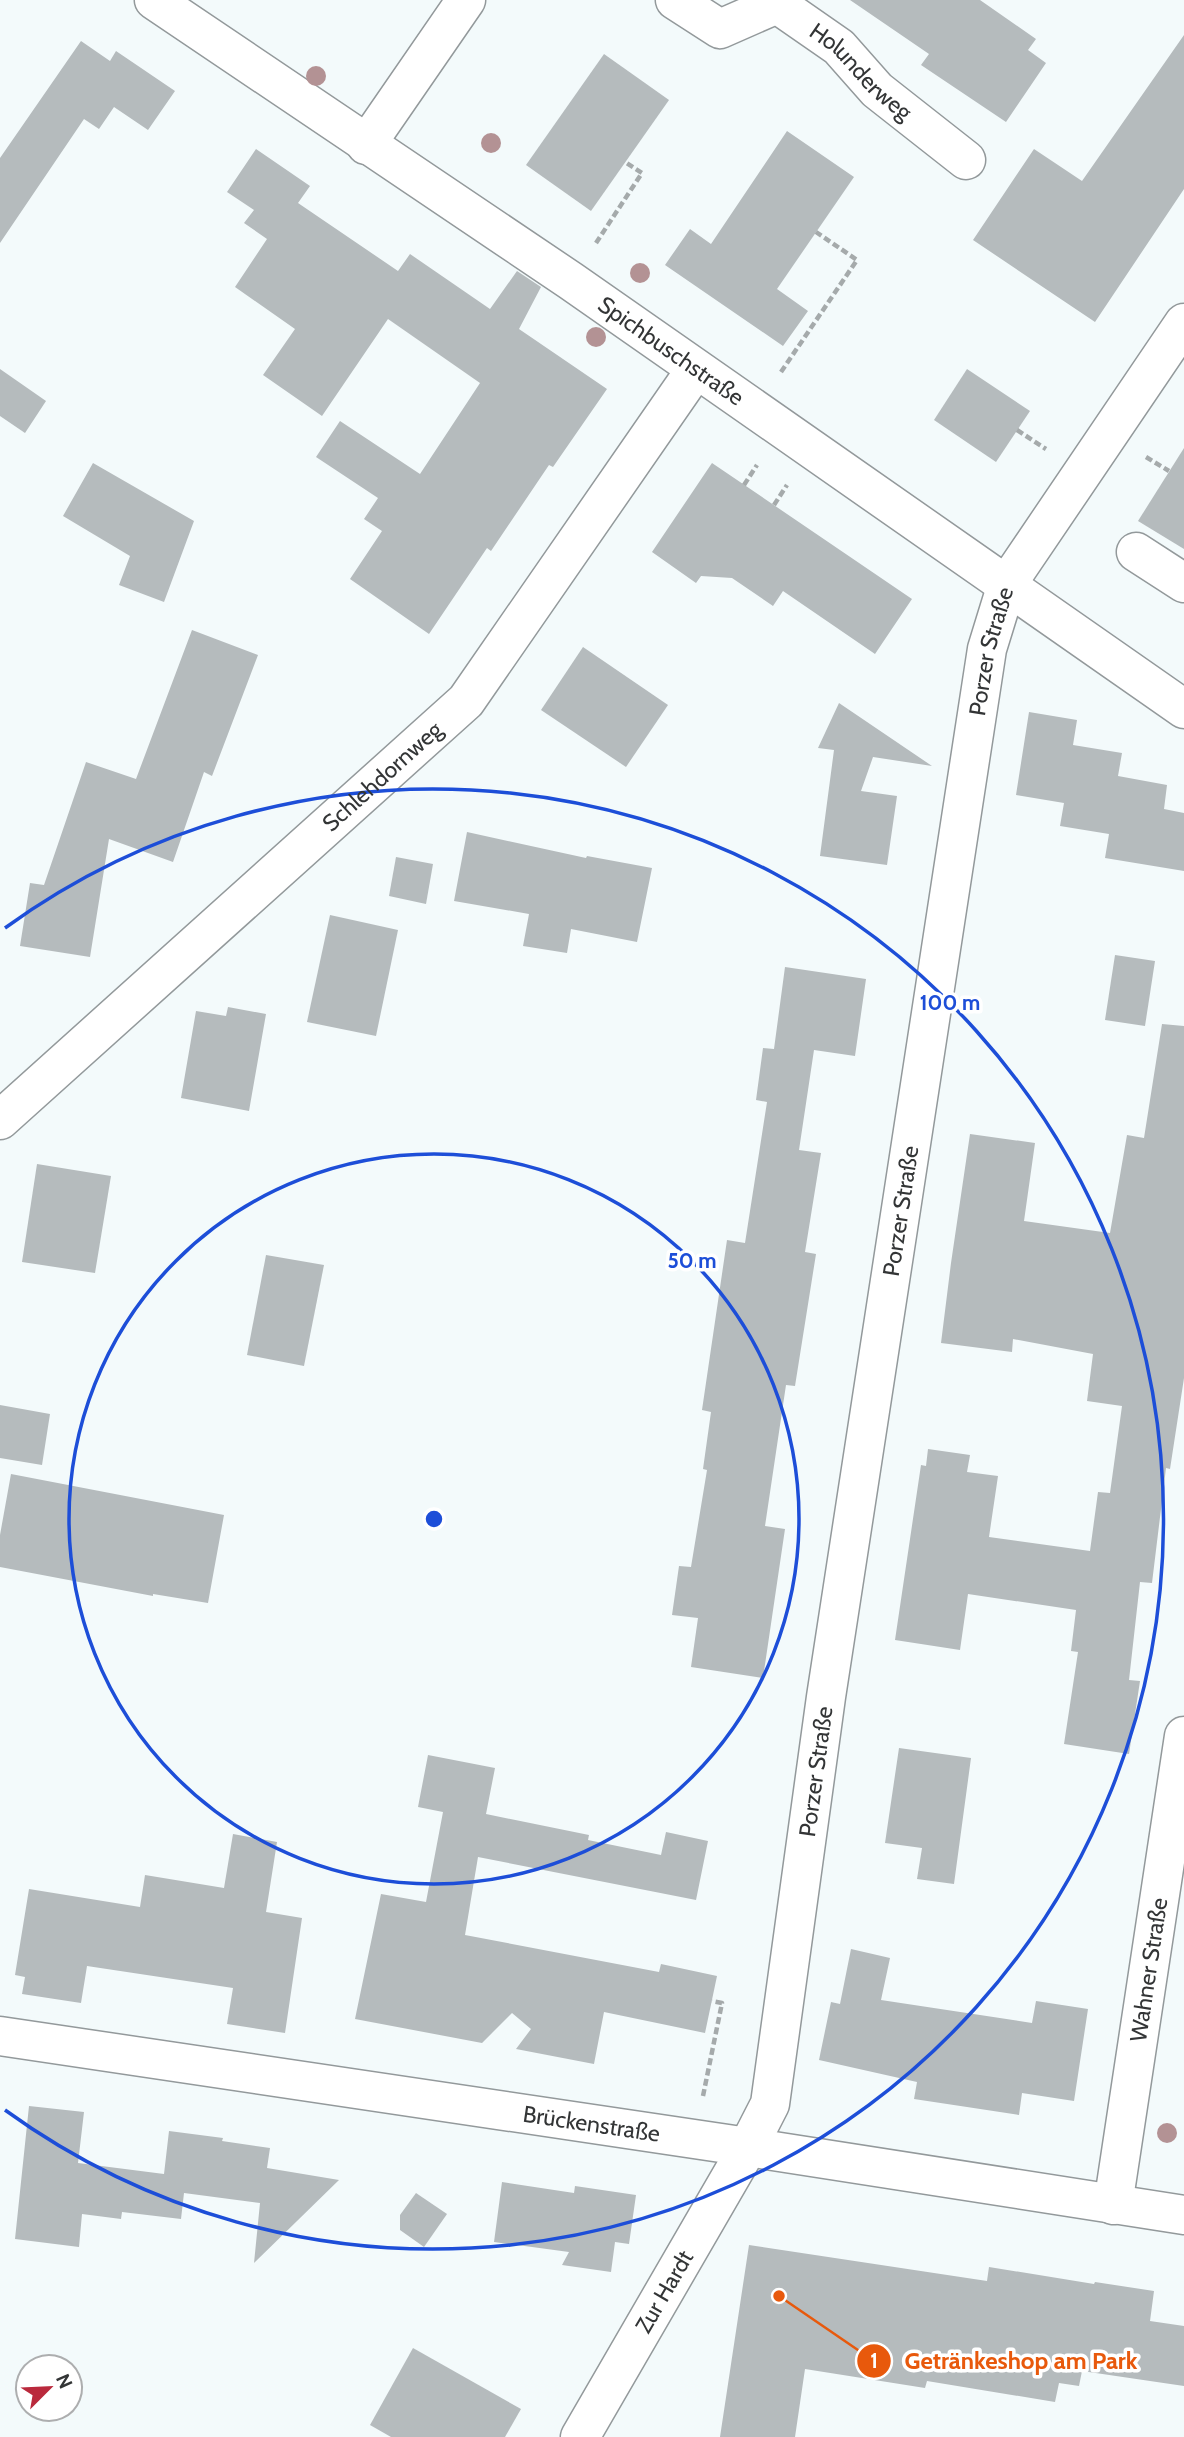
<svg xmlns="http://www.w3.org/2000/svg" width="1184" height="2437" font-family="Cabin,sans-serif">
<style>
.building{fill:#b5bbbd}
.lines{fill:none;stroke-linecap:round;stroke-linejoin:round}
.minor-casing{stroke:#93999b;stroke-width:41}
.path{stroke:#a5aaab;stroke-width:4.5;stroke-dasharray:7 3.5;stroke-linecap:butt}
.minor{stroke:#fff;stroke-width:38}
.tree{fill:#b39294}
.ring{fill:none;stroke:#1d4ed8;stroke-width:3.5}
.labels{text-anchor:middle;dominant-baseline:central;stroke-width:7;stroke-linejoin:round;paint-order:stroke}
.street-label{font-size:23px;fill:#333536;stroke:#fff}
.centre{fill:#1d4ed8;stroke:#fff;stroke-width:3.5}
.ring-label{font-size:21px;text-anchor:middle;font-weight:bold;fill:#1d4ed8;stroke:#fff;stroke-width:7;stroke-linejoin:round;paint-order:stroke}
.leader{fill:none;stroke:#e8590c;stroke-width:2.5}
.callout-dot{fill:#e8590c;stroke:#fff;stroke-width:2.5}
.mark-label{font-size:21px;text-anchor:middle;font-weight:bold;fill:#fff}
.callout-label{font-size:24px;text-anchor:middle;font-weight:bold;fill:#e8590c;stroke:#fff;stroke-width:7;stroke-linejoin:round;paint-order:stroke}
</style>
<rect width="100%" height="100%" fill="#f3fafb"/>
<!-- building -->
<g class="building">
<path d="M 850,0 L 980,0 L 1036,39 L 1028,50 L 1046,63 L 1006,122 L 921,65 L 929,54 Z"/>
<path d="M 1184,35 L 1184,189 L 1095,322 L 973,240 L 1034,149 L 1082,181 Z"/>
<path d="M 81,41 L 110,61 L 116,51 L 175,91 L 148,130 L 114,107 L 99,129 L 84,119 L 0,243 L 0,158 Z"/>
<path d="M 604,54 L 669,100 L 591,211 L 526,165 Z"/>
<path d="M 787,131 L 854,177 L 777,289 L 808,311 L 783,346 L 665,265 L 690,229 L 711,244 Z"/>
<path d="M 256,149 L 310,186 L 298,203 L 398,271 L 410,254 L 490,309 L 517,271 L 541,287 L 519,329 L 607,389 L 553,467 L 549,465 L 491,551 L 487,548 L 429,634 L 350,579 L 382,531 L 364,519 L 378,498 L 316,457 L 340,421 L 420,474 L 480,383 L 388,319 L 322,416 L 263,375 L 295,329 L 235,287 L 267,239 L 244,223 L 254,210 L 227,192 Z"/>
<path d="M 0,369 L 46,401 L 25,433 L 0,416 Z"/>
<path d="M 967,369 L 1030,411 L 996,462 L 934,420 Z"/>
<path d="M 1184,448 L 1184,549 L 1138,521 Z"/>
<path d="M 93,463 L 194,521 L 164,602 L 119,585 L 130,556 L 63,516 Z"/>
<path d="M 712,463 L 912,599 L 875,654 L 783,591 L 773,606 L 732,578 L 701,576 L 696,583 L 652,552 Z"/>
<path d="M 192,630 L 258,655 L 212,776 L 204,772 L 173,862 L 109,839 L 90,957 L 20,946 L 30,883 L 44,885 L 86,762 L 136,779 Z"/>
<path d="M 583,647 L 668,705 L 626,767 L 541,710 Z"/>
<path d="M 839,703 L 932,766 L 873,757 L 861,791 L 897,796 L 887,865 L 820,856 L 834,750 L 818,748 Z"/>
<path d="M 1029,712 L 1077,720 L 1073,745 L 1122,753 L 1118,776 L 1167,785 L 1164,809 L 1184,813 L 1184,871 L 1105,858 L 1109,834 L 1060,826 L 1064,803 L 1016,795 Z"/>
<path d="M 467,832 L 586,858 L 587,856 L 652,868 L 637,942 L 571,929 L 567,953 L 523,946 L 529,914 L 454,901 Z"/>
<path d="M 396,857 L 433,864 L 426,904 L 389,896 Z"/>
<path d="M 330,915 L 398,930 L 376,1036 L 307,1022 Z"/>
<path d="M 1115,955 L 1155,961 L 1145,1026 L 1105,1020 Z"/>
<path d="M 785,967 L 866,979 L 855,1056 L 814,1050 L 799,1150 L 821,1153 L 805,1252 L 816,1254 L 795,1386 L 786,1385 L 765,1526 L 785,1529 L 763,1678 L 691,1667 L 698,1618 L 672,1615 L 679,1566 L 691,1567 L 707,1470 L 703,1469 L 711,1412 L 702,1410 L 727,1240 L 745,1243 L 767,1102 L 756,1100 L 763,1048 L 774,1049 Z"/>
<path d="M 228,1007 L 266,1014 L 249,1111 L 181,1098 L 196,1011 L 226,1016 Z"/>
<path d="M 1162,1024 L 1184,1026 L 1184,1378 L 1170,1469 L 1166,1468 L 1152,1583 L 1140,1582 L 1129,1680 L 1140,1681 L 1129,1754 L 1064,1744 L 1078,1652 L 1071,1651 L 1076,1610 L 968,1594 L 960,1650 L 895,1640 L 921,1465 L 926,1466 L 928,1449 L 970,1455 L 967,1472 L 998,1476 L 989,1537 L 1090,1551 L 1098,1492 L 1110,1493 L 1122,1406 L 1087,1401 L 1093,1354 L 1013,1339 L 1012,1352 L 941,1343 L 951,1263 L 970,1134 L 1035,1143 L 1024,1221 L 1110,1233 L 1127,1135 L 1144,1138 Z"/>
<path d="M 37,1164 L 111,1176 L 95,1273 L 22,1262 Z"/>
<path d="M 266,1255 L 324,1265 L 304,1366 L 247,1355 Z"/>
<path d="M 0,1405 L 50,1414 L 42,1465 L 0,1458 Z"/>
<path d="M 11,1474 L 224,1515 L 208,1603 L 153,1594 L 153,1596 L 0,1567 L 0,1535 Z"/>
<path d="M 899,1748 L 971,1758 L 954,1884 L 917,1879 L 922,1848 L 885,1843 Z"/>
<path d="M 428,1755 L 495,1768 L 486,1814 L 589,1835 L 588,1840 L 661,1855 L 666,1832 L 708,1841 L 696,1900 L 478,1857 L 465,1935 L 659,1972 L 661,1964 L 717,1976 L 705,2033 L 604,2012 L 594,2064 L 516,2049 L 531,2029 L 512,2013 L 482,2043 L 355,2019 L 381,1894 L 426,1902 L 443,1812 L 418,1807 Z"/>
<path d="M 233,1834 L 277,1842 L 266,1912 L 302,1918 L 285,2033 L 227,2024 L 233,1988 L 87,1966 L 81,2003 L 22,1994 L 25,1977 L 15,1975 L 29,1889 L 140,1907 L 145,1875 L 224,1888 Z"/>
<path d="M 851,1949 L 890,1958 L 881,2000 L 1032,2023 L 1036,2001 L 1088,2009 L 1074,2101 L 1022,2093 L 1019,2115 L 967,2107 L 914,2099 L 917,2082 L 819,2060 L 831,2002 L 840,2004 Z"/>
<path d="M 29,2106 L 84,2112 L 78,2163 L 164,2174 L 169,2131 L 223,2138 L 222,2141 L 270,2148 L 267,2168 L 339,2180 L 254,2263 L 260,2203 L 184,2193 L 181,2219 L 122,2212 L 121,2219 L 82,2214 L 79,2247 L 15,2239 Z"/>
<path d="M 502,2182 L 574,2193 L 575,2186 L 636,2195 L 629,2244 L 615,2242 L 611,2272 L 562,2265 L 569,2252 L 494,2242 Z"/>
<path d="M 416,2193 L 447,2214 L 424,2247 L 400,2230 L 400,2215 Z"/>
<path d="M 749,2245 L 987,2281 L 989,2267 L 1094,2284 L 1095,2282 L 1154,2291 L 1150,2321 L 1184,2326 L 1184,2386 L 1082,2371 L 1079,2386 L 1059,2383 L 1055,2402 L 927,2381 L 925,2388 L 805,2369 L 795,2437 L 720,2437 Z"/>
<path d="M 413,2348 L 521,2409 L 505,2437 L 391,2437 L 370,2425 Z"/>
</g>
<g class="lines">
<!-- minor casing -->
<g class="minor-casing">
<g id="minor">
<path id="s1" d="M 154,0 L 571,281 L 1184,709"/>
<path id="s2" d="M 675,0 L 720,29 L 777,4 L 839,47 L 877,90 L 966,160"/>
<path d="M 366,145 L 466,0"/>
<path d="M 1136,552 L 1184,583"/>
<path id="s3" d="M 0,1120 L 466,701 L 696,369"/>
<path id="s4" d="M 0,2036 L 748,2147 L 1184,2215"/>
<path id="s5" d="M 1113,2205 L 1184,1736"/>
<path id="s6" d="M 580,2437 L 748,2147 L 770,2104 L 826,1697 L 987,649 L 1007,584 L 1184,323"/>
</g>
</g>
<!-- path -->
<g class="path">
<path d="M 596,243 L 642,173 L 625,162"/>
<path d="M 781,372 L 857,260 L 816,232"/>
<path d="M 1017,430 L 1046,449"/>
<path d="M 1146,457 L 1169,471"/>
<path d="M 744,485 L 757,465"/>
<path d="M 774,505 L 787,485"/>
<path d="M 703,2096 L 722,2003 L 712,2001"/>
</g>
<!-- minor -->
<use href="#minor" class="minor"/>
</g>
<!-- trees -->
<g class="tree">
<circle cx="316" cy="76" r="10"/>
<circle cx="491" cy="143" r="10"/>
<circle cx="640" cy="273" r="10"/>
<circle cx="596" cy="337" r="10"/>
<circle cx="1167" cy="2133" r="10"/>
</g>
<!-- distance rings -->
<g class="ring">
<circle cx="434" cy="1519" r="365"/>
<path d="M5 928A730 730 0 1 1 5 2110"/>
</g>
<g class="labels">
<!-- street labels -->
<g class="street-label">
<text stroke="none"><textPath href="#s2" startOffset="224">Holunderweg</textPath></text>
<text stroke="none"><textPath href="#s1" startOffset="625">Spichbuschstraße</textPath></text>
<text stroke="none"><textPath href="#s6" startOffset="1853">Porzer Straße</textPath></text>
<text stroke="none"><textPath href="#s3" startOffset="514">Schlehdornweg</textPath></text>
<text stroke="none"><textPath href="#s6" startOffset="1286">Porzer Straße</textPath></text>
<text stroke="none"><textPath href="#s6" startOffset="719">Porzer Straße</textPath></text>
<text stroke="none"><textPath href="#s5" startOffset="238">Wahner Straße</textPath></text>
<text stroke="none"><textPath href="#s4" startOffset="598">Brückenstraße</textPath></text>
<text stroke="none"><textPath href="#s6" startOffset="168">Zur Hardt</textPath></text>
</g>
</g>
<circle cx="434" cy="1519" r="10" class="centre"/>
<g class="ring-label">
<text x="950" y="1010">100 m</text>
<text x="692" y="1268">50 m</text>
</g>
<!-- callouts -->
<path class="leader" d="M779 2296L874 2361"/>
<g class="callout-dot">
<circle cx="779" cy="2296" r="7"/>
<circle cx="874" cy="2361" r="18"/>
</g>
<g class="mark-label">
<text x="874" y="2368">1</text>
</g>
<g class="callout-label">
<text x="1021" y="2369">Getränkeshop am Park</text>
</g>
<!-- north arrow -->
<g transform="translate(49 2388) rotate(66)"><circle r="33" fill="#ffffff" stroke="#adaeaf" stroke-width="2"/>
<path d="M0-5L12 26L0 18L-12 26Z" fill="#ba293c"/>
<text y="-10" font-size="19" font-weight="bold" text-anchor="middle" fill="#333536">N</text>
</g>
</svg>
